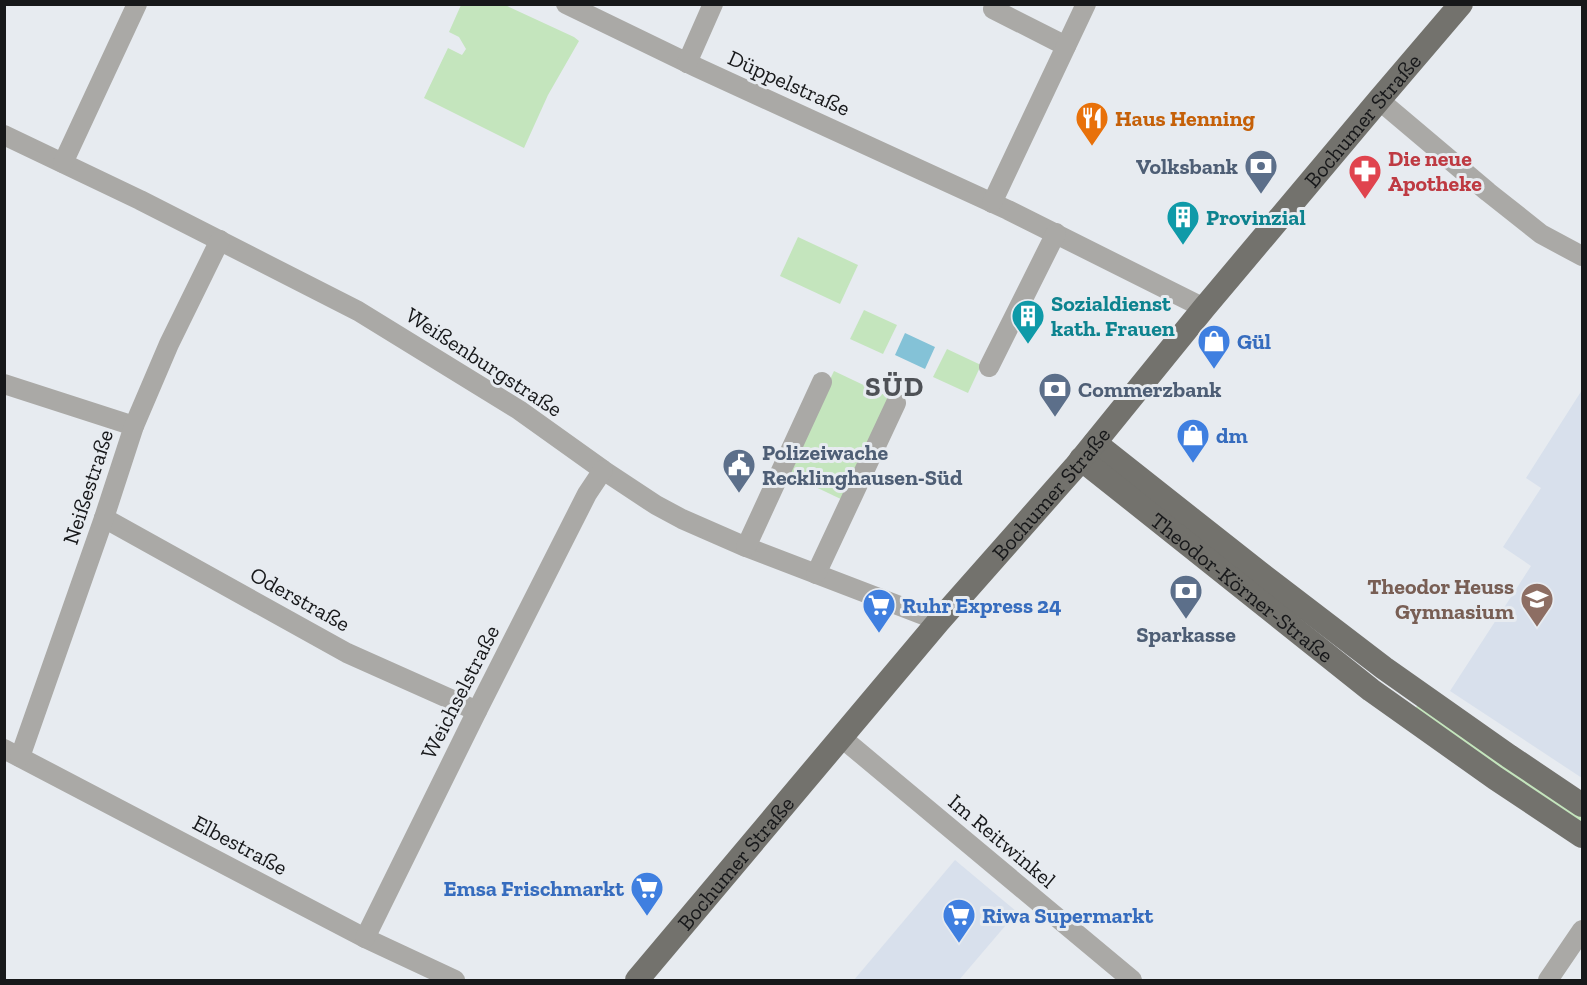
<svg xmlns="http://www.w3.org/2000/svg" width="1587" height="985" font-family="'Zilla Slab',serif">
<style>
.built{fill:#d8e0ec}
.green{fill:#c4e5bd}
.water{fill:#84c2d7}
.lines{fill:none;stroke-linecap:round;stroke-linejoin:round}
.minor{stroke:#aaa9a6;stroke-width:20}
.major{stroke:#73726d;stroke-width:24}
.labels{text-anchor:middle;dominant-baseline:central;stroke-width:6;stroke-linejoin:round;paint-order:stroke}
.street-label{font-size:22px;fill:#17181a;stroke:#e7ebf0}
.food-label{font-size:22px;font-weight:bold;fill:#c56008;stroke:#e7ebf0;text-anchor:start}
.health-label{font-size:22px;font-weight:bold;fill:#be3a42;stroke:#e7ebf0;text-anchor:start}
.service-label{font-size:22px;font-weight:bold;fill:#4e5e75;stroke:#e7ebf0;text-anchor:start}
.culture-label{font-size:22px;font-weight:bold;fill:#0d838f;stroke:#e7ebf0;text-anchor:start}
.shop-label{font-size:22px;font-weight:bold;fill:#366cbe;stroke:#e7ebf0;text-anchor:start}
.education-label{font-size:22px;font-weight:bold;fill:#785e54;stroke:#e7ebf0;text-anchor:end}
.district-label{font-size:28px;font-weight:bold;letter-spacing:1.5px;fill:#4e5156;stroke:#e7ebf0}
</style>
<rect width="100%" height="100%" fill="#e7ebf0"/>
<!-- built -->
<g class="built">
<path d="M 1582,390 L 1582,778 L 1450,691 L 1531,566 L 1503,547 L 1541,488 L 1526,478 Z"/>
<path d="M 955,860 L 1017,912 L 959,980 L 854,980 Z"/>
</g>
<!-- green -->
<g class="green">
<path d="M 461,5 L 505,5 L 574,37 L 579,41 L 548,95 L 524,148 L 424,98 L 448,48 L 462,55 L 466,49 L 459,37 L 449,32 Z"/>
<path d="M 798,237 L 858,265 L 840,304 L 780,276 Z"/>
<path d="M 864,310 L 897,325 L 883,354 L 850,339 Z"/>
<path d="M 947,349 L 981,365 L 968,393 L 933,377 Z"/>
<path d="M 834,371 L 893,399 L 845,501 L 786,473 Z"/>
<path d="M 1419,703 L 1582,817 L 1582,826 L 1415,709 Z"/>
</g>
<!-- water -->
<path class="water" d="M 905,333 L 935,347 L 925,369 L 895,355 Z"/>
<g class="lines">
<!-- minor -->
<g class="minor">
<path d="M 566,4 L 696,67 L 1008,210 L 1204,308"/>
<path d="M 995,4 L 993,9 L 1066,46"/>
<path d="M 687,63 L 713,4"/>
<path d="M 1379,100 L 1488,192 L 1541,234 L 1582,256"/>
<path d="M 4,135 L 140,200 L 358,311 L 519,410 L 603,470 L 656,505 L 682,519 L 746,547 L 939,621"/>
<path d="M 63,163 L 137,4"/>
<path d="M 992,203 L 1086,4"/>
<path d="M 989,367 L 1056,233"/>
<path d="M 4,384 L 134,426"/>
<path d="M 104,518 L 347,653 L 477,711"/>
<path d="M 746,547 L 822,382"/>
<path d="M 816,574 L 896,403"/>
<path d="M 842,738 L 1132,980"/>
<path d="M 4,749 L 365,938 L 455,980"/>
<path d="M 20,757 L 104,518 L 134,426 L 169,344 L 220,240"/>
<path d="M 365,938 L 477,711 L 587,494 L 603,470"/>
<path d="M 1548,980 L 1582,930"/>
</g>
<!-- major -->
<g class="major">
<path d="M 1095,443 L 1261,574 L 1384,668 L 1509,756 L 1582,805"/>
<path id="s1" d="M 1081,459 L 1371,690 L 1495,778 L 1582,836"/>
<path id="s2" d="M 637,980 L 939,621 L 1075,467 L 1204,308 L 1379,100 L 1461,4"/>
</g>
</g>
<!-- icons -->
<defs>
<g id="restaurant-pin" transform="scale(1.725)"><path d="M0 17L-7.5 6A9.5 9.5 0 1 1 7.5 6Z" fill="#e8710a" stroke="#e7ebf0"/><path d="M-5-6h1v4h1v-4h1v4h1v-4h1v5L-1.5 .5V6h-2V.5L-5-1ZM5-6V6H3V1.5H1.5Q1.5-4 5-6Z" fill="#fff"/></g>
<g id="bank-pin" transform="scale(1.725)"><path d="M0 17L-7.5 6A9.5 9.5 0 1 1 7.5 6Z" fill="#5c6f8a" stroke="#e7ebf0"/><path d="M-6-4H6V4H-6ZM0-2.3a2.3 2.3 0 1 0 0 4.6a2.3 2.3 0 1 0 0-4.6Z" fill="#fff"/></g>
<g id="pharmacy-pin" transform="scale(1.725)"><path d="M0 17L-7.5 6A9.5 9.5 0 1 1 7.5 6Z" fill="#e0444e" stroke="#e7ebf0"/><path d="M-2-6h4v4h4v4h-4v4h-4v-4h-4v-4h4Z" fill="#fff"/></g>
<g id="building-pin" transform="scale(1.725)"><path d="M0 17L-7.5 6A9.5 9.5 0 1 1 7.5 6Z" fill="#0f9aa8" stroke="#e7ebf0"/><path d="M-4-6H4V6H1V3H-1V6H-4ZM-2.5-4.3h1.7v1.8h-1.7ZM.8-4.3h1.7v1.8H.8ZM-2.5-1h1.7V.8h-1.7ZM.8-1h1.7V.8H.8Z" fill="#fff"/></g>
<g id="shop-pin" transform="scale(1.725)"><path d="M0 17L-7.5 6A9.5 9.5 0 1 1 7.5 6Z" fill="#3f7fe0" stroke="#e7ebf0"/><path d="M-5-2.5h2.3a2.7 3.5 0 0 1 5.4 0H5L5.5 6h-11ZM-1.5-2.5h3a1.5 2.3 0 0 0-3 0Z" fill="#fff"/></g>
<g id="civic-pin" transform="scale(1.725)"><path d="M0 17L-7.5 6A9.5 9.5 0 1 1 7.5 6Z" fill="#5c6f8a" stroke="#e7ebf0"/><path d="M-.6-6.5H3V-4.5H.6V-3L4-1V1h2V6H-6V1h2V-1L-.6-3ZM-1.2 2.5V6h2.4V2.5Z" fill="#fff"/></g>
<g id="school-pin" transform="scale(1.725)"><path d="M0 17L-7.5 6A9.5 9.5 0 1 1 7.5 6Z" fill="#8d6e63" stroke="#e7ebf0"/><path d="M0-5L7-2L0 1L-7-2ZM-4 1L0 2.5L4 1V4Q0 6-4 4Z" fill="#fff"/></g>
<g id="supermarket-pin" transform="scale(1.725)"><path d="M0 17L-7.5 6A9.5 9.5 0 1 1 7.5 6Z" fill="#3f7fe0" stroke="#e7ebf0"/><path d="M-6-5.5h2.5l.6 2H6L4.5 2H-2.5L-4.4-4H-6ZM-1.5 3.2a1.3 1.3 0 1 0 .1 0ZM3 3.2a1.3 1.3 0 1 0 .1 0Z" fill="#fff"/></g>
</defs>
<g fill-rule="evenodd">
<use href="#restaurant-pin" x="1092" y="118"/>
<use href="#bank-pin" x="1261" y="166"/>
<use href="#pharmacy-pin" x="1365" y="171"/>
<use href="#building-pin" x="1183" y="217"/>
<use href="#building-pin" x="1028" y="316"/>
<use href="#shop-pin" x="1214" y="341"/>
<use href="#bank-pin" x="1055" y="389"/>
<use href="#shop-pin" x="1193" y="435"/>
<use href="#civic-pin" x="739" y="465"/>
<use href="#bank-pin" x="1186" y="591"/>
<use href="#school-pin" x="1537" y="599"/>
<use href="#supermarket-pin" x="879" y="605"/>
<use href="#supermarket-pin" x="647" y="888"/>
<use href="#supermarket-pin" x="959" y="915"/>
</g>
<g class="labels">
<!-- street labels -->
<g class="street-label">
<text transform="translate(789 83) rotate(24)">Düppelstraße</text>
<text stroke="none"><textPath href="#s2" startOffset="1125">Bochumer Straße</textPath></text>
<text transform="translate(484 362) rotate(33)">Weißenburgstraße</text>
<text transform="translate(88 487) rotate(-72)">Neißestraße</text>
<text stroke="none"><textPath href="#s2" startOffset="639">Bochumer Straße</textPath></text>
<text stroke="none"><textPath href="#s1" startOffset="206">Theodor-Körner-Straße</textPath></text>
<text transform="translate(300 599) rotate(29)">Oderstraße</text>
<text transform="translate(460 692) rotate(-63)">Weichselstraße</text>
<text transform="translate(1002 841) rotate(40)">Im Reitwinkel</text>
<text transform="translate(240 845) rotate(28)">Elbestraße</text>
<text stroke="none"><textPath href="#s2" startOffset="153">Bochumer Straße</textPath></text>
</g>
<!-- food labels -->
<g class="food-label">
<text x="1115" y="118">Haus Henning</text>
</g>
<!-- health labels -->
<g class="health-label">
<text x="1388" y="158">Die neue<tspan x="1388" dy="25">Apotheke</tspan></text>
</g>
<!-- service labels -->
<g class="service-label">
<text x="1238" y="166" text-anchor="end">Volksbank</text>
<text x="1078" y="389">Commerzbank</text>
<text x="762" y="452">Polizeiwache<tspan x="762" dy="25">Recklinghausen-Süd</tspan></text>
<text x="1186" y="634" text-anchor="middle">Sparkasse</text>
</g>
<!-- culture labels -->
<g class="culture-label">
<text x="1206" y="217">Provinzial</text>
<text x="1051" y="303">Sozialdienst<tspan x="1051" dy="25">kath. Frauen</tspan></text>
</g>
<!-- shop labels -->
<g class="shop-label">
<text x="1237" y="341">Gül</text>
<text x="1216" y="435">dm</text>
<text x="902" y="605">Ruhr Express 24</text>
<text x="624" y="888" text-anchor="end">Emsa Frischmarkt</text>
<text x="982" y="915">Riwa Supermarkt</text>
</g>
<!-- education labels -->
<g class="education-label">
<text x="1514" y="586">Theodor Heuss<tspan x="1514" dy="25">Gymnasium</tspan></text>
</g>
<!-- district labels -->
<g class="district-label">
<text x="895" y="386">SÜD</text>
</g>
</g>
<!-- border -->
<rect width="1587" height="985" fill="none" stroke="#17181a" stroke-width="12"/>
</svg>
